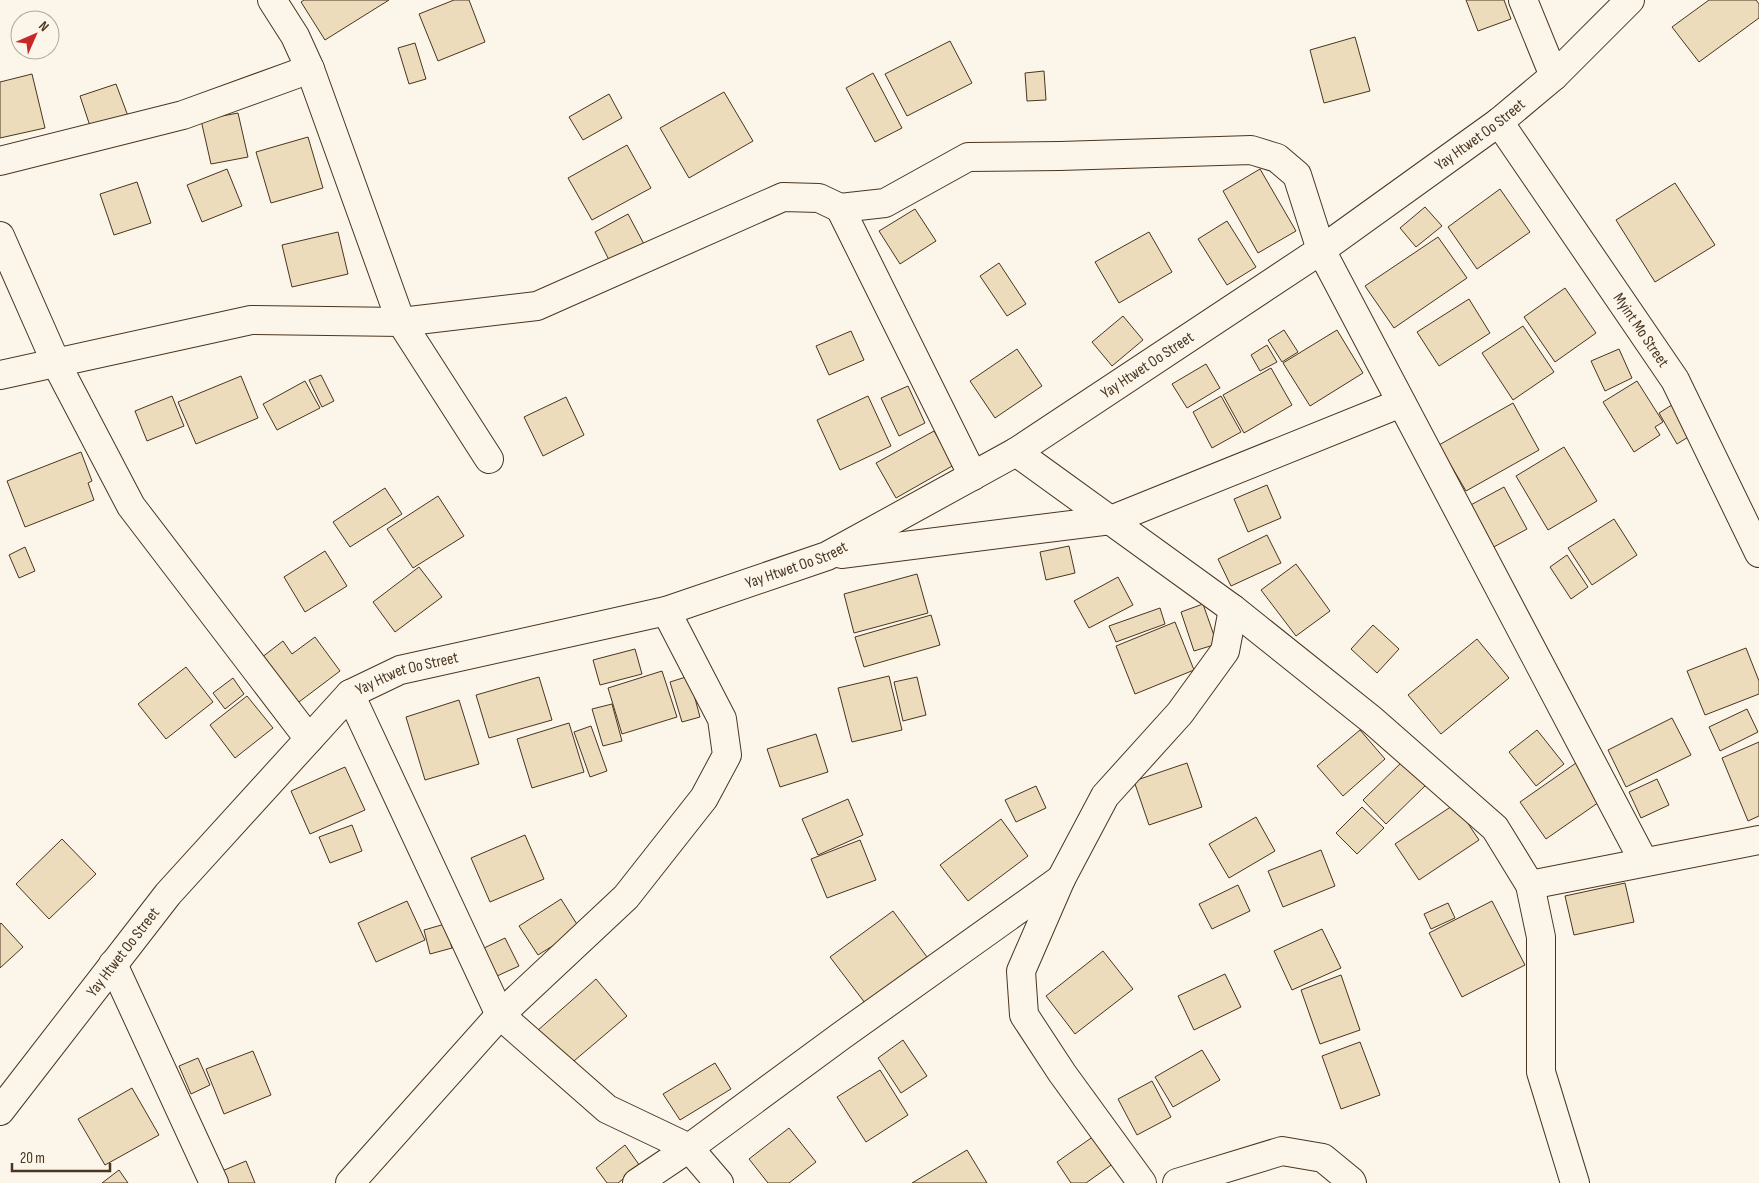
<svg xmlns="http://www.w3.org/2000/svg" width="1759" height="1183" font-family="'Sofia Sans Condensed',sans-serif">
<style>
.building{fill:#ecdcbc;stroke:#4a3520}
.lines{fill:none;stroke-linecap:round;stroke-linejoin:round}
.minor-casing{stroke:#4a3520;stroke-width:30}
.minor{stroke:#fbf6e9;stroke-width:28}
.labels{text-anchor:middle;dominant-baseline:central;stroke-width:4;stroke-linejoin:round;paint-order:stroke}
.street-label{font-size:16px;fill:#4a3520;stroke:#fbf6e9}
</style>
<rect width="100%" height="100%" fill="#fbf6e9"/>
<!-- building -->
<g class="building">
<path d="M 304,0 L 389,0 L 325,40 L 301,2 Z"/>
<path d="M 454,0 L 469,0 L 485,42 L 438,61 L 419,14 Z"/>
<path d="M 1466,0 L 1504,0 L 1511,19 L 1478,31 Z"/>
<path d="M 1709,0 L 1756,0 L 1759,4 L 1759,18 L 1699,62 L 1672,27 Z"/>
<path d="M 1355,37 L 1370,91 L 1324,103 L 1310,50 Z"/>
<path d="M 950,41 L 972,83 L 907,116 L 885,74 Z"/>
<path d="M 415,43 L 426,79 L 409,84 L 398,48 Z"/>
<path d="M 1044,71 L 1046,100 L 1027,101 L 1025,73 Z"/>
<path d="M 873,73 L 902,128 L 875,142 L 846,88 Z"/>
<path d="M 32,74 L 45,128 L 0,138 L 0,82 Z"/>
<path d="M 116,84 L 128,116 L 91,129 L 80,96 Z"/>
<path d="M 724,92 L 753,141 L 689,178 L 660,128 Z"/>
<path d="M 609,94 L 622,118 L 583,140 L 569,117 Z"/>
<path d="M 238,113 L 248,157 L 211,164 L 201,120 Z"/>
<path d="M 308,137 L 323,188 L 271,203 L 256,152 Z"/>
<path d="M 627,145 L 651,188 L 592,220 L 568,178 Z"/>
<path d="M 227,169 L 242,206 L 202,222 L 187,185 Z"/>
<path d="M 1260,169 L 1296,231 L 1258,253 L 1223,191 Z"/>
<path d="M 137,182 L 151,223 L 114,235 L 100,194 Z"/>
<path d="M 1675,183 L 1715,245 L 1655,282 L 1616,220 Z"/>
<path d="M 1500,189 L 1530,232 L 1477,269 L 1448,227 Z"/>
<path d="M 1425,207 L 1442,226 L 1416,247 L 1400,228 Z"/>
<path d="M 915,209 L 936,241 L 900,264 L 879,231 Z"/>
<path d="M 628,214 L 645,246 L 611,264 L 595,232 Z"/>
<path d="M 1227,221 L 1256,267 L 1227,285 L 1198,239 Z"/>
<path d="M 338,232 L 348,274 L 292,287 L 282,245 Z"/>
<path d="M 1149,232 L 1172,272 L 1119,303 L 1095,262 Z"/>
<path d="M 1438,237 L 1467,278 L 1394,328 L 1365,286 Z"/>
<path d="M 999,263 L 1026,304 L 1007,316 L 980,276 Z"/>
<path d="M 1565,288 L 1596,333 L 1555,362 L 1524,317 Z"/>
<path d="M 1469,299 L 1490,333 L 1439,366 L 1417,332 Z"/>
<path d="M 1123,316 L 1143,340 L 1112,366 L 1092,342 Z"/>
<path d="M 1523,326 L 1554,372 L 1513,400 L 1482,353 Z"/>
<path d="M 1284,330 L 1298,352 L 1282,362 L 1268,340 Z"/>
<path d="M 1337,330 L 1363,373 L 1310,406 L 1283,363 Z"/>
<path d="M 851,331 L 864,360 L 829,375 L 816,346 Z"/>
<path d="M 1267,345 L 1277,362 L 1260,371 L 1251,355 Z"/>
<path d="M 1017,349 L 1042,386 L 995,418 L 970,381 Z"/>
<path d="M 1619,349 L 1632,378 L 1605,391 L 1591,361 Z"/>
<path d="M 1206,364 L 1220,388 L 1187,408 L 1172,384 Z"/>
<path d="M 1271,368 L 1292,405 L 1244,433 L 1223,395 Z"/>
<path d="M 321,375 L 334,401 L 322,407 L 309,380 Z"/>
<path d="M 241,376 L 258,418 L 196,444 L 178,402 Z"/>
<path d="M 305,381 L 320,408 L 277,430 L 263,404 Z"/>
<path d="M 1637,381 L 1663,422 L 1655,427 L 1660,435 L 1634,452 L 1603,402 Z"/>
<path d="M 908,386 L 925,423 L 899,436 L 881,398 Z"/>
<path d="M 172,396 L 184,426 L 147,441 L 135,411 Z"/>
<path d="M 868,396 L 891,446 L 840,470 L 817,420 Z"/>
<path d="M 1221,396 L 1241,432 L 1212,448 L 1193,412 Z"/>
<path d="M 566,397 L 584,435 L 543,456 L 524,417 Z"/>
<path d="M 1513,403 L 1539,450 L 1466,491 L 1439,445 Z"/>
<path d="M 1675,403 L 1693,434 L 1677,444 L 1659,413 Z"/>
<path d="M 934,431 L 954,465 L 896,498 L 876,463 Z"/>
<path d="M 1564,447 L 1597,501 L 1548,530 L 1516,476 Z"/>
<path d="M 81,452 L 92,481 L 88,483 L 94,500 L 25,527 L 7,481 Z"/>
<path d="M 1267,485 L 1281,518 L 1248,532 L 1234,499 Z"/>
<path d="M 1504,487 L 1527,529 L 1490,549 L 1467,507 Z"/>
<path d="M 385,488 L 402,514 L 350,547 L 333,522 Z"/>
<path d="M 438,496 L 464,536 L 413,568 L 387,529 Z"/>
<path d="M 1614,519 L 1637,555 L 1592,585 L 1568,548 Z"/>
<path d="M 1267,535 L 1281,563 L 1231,586 L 1218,559 Z"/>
<path d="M 1069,546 L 1075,573 L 1046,580 L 1040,552 Z"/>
<path d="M 25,547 L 35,571 L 19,578 L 9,555 Z"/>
<path d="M 325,551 L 347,586 L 305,612 L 284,577 Z"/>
<path d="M 1567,555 L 1588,587 L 1571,599 L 1550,567 Z"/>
<path d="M 1296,564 L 1330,611 L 1296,636 L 1261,590 Z"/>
<path d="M 419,567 L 442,597 L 395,632 L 373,602 Z"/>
<path d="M 917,574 L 928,613 L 854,633 L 844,594 Z"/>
<path d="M 1118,577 L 1133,605 L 1089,628 L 1074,601 Z"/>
<path d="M 1203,604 L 1217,644 L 1194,651 L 1181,612 Z"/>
<path d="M 1160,608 L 1165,624 L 1116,642 L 1109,626 Z"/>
<path d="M 931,615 L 940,645 L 864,667 L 855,637 Z"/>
<path d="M 1175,622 L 1194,670 L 1135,694 L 1116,646 Z"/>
<path d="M 1373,625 L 1399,649 L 1377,673 L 1351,649 Z"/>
<path d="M 315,637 L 340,671 L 291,708 L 257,661 L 283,641 L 292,654 Z"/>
<path d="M 1477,639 L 1509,678 L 1441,734 L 1408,695 Z"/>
<path d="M 1746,648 L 1759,681 L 1759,694 L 1705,715 L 1687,671 Z"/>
<path d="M 635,649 L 642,674 L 600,685 L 593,660 Z"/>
<path d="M 186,667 L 213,702 L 166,739 L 138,704 Z"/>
<path d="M 662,671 L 677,717 L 622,734 L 608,688 Z"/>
<path d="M 689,676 L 700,717 L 682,722 L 670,682 Z"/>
<path d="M 889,676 L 902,730 L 852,742 L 838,688 Z"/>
<path d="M 539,677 L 552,720 L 489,738 L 476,695 Z"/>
<path d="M 917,677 L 926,715 L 903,721 L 894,682 Z"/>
<path d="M 233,678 L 244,694 L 225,709 L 213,693 Z"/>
<path d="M 247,696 L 273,728 L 235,758 L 210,725 Z"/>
<path d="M 459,700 L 479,764 L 425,780 L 406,717 Z"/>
<path d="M 612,704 L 622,741 L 603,746 L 592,709 Z"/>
<path d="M 1747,709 L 1758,732 L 1720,751 L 1709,727 Z"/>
<path d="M 1672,718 L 1691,755 L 1626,787 L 1608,750 Z"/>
<path d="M 569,723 L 584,772 L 532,788 L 517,739 Z"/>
<path d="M 591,726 L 607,771 L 590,777 L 574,732 Z"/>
<path d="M 1360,730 L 1385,759 L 1343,796 L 1317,766 Z"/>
<path d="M 1537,730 L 1564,764 L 1536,786 L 1509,752 Z"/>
<path d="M 816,734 L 828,772 L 780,787 L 767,749 Z"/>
<path d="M 1759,742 L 1759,816 L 1748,821 L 1722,758 Z"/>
<path d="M 1403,761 L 1426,785 L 1386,824 L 1363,800 Z"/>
<path d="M 1187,763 L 1202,807 L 1149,825 L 1134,781 Z"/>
<path d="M 1576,763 L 1602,800 L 1546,839 L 1520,802 Z"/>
<path d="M 345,767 L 365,810 L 310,834 L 291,791 Z"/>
<path d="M 1657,779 L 1669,805 L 1641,818 L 1629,792 Z"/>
<path d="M 1036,786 L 1046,808 L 1016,822 L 1005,800 Z"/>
<path d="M 848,799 L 863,835 L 818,855 L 802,819 Z"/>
<path d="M 1455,804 L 1479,840 L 1419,880 L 1395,844 Z"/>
<path d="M 1362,807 L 1384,828 L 1357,854 L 1336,833 Z"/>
<path d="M 1256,817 L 1275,851 L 1229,878 L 1209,844 Z"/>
<path d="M 1001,819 L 1028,856 L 968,901 L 940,865 Z"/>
<path d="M 352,825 L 362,851 L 330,863 L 319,837 Z"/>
<path d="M 525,835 L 544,879 L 490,902 L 471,858 Z"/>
<path d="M 62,839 L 96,874 L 49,919 L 16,884 Z"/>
<path d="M 860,840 L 876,880 L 827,898 L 811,859 Z"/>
<path d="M 1321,850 L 1335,886 L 1283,907 L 1268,871 Z"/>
<path d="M 1625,883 L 1634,922 L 1574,935 L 1565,896 Z"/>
<path d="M 1238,885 L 1250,911 L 1212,929 L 1199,904 Z"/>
<path d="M 561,899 L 580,929 L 538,955 L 519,926 Z"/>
<path d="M 407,901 L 425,940 L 376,962 L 358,923 Z"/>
<path d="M 1492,901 L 1525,965 L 1462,997 L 1429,933 Z"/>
<path d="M 1448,903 L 1455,918 L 1431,929 L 1424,914 Z"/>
<path d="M 893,911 L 927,957 L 865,1003 L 830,957 Z"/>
<path d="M 1,923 L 23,947 L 0,968 L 0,924 Z"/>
<path d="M 445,924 L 452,948 L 430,954 L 424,930 Z"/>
<path d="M 1322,929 L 1341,968 L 1292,990 L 1274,951 Z"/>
<path d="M 505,938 L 519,966 L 497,976 L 484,948 Z"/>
<path d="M 1103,951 L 1133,989 L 1075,1034 L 1046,996 Z"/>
<path d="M 1225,974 L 1241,1007 L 1194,1030 L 1178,996 Z"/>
<path d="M 1341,975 L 1360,1030 L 1320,1044 L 1301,990 Z"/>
<path d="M 596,979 L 627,1016 L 568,1066 L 537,1031 Z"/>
<path d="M 903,1040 L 927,1076 L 901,1093 L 878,1058 Z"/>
<path d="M 1360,1042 L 1380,1095 L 1341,1109 L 1322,1056 Z"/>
<path d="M 1202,1050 L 1220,1080 L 1173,1107 L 1155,1077 Z"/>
<path d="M 253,1051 L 271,1095 L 224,1114 L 206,1069 Z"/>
<path d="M 198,1058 L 210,1085 L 191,1094 L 179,1066 Z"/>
<path d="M 715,1063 L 731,1089 L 680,1120 L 663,1094 Z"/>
<path d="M 880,1070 L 908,1115 L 866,1142 L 837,1097 Z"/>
<path d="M 1152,1081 L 1171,1117 L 1137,1135 L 1118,1099 Z"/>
<path d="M 132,1088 L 159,1135 L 105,1165 L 78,1119 Z"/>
<path d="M 789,1128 L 816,1162 L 789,1183 L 768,1183 L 749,1159 Z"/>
<path d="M 1094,1136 L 1114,1163 L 1086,1183 L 1071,1183 L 1057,1162 Z"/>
<path d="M 625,1145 L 640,1166 L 618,1183 L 607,1183 L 596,1168 Z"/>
<path d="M 967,1150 L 987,1183 L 912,1183 Z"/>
<path d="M 246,1161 L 255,1183 L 226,1183 L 222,1171 Z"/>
<path d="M 119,1170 L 128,1183 L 102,1183 Z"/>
</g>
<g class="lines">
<!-- minor casing -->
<g class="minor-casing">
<g id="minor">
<path d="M 272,0 L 295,36 L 310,69 L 401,322 L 489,459"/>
<path d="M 1523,0 L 1554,76"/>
<path id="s1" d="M 1499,122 L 1675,380 L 1759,553"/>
<path d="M 0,161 L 183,115 L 310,69"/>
<path d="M 840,208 L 973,476"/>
<path d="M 0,236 L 56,363 L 131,506 L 309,739"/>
<path d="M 0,375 L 251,320 L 401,322 L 537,306 L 783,197 L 819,198 L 840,208 L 885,203 L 968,157 L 1060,156 L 1251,150 L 1277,158 L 1297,175 L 1321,250 L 1644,862"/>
<path d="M 1016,452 L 1233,609 L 1372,720 L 1495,828 L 1530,885 L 1541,937 L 1541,1072 L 1575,1183"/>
<path d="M 841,554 L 1111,520 L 1401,403"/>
<path d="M 350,694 L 500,1015 L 607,1109 L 689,1148 L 719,1183"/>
<path d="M 1530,885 L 1759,840"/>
<path d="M 113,964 L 214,1183"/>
<path id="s2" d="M 0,1111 L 168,894 L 350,694 L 400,670 L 666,611 L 827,556 L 1016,452 L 1321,250 L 1499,122 L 1554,76 L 1630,0"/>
<path d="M 350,1183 L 500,1015 L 626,897 L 704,798 L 727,755 L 722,719 L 666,611"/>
<path d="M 637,1183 L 689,1148 L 841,1036 L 1061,879"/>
<path d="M 1142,1183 L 1062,1073 L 1024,1015 L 1021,971 L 1061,879 L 1105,796 L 1180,713 L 1225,651 L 1233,609"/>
<path d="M 1177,1183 L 1282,1151 L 1323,1158 L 1351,1181 L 1352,1183"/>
</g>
</g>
<!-- minor -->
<use href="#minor" class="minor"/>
</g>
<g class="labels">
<!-- street labels -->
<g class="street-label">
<text stroke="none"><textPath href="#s2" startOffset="1821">Yay Htwet Oo Street</textPath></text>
<text stroke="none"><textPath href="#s1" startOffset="252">Myint Mo Street</textPath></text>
<text stroke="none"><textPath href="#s2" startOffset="1416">Yay Htwet Oo Street</textPath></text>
<text stroke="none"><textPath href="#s2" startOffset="1011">Yay Htwet Oo Street</textPath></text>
<text stroke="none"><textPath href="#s2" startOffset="606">Yay Htwet Oo Street</textPath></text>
<text stroke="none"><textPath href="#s2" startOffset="201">Yay Htwet Oo Street</textPath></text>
</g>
</g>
<!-- north arrow -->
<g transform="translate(35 35) rotate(45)"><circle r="24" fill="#fbf6e9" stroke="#b4a999"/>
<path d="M0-4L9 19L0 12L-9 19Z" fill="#c62828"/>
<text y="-8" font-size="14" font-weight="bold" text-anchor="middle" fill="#4a3520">N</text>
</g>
<!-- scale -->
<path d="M12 1163v8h98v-8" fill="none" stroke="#4a3520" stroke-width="2.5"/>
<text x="20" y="1163" font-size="15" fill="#4a3520" stroke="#fbf6e9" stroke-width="4" paint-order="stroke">20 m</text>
</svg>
